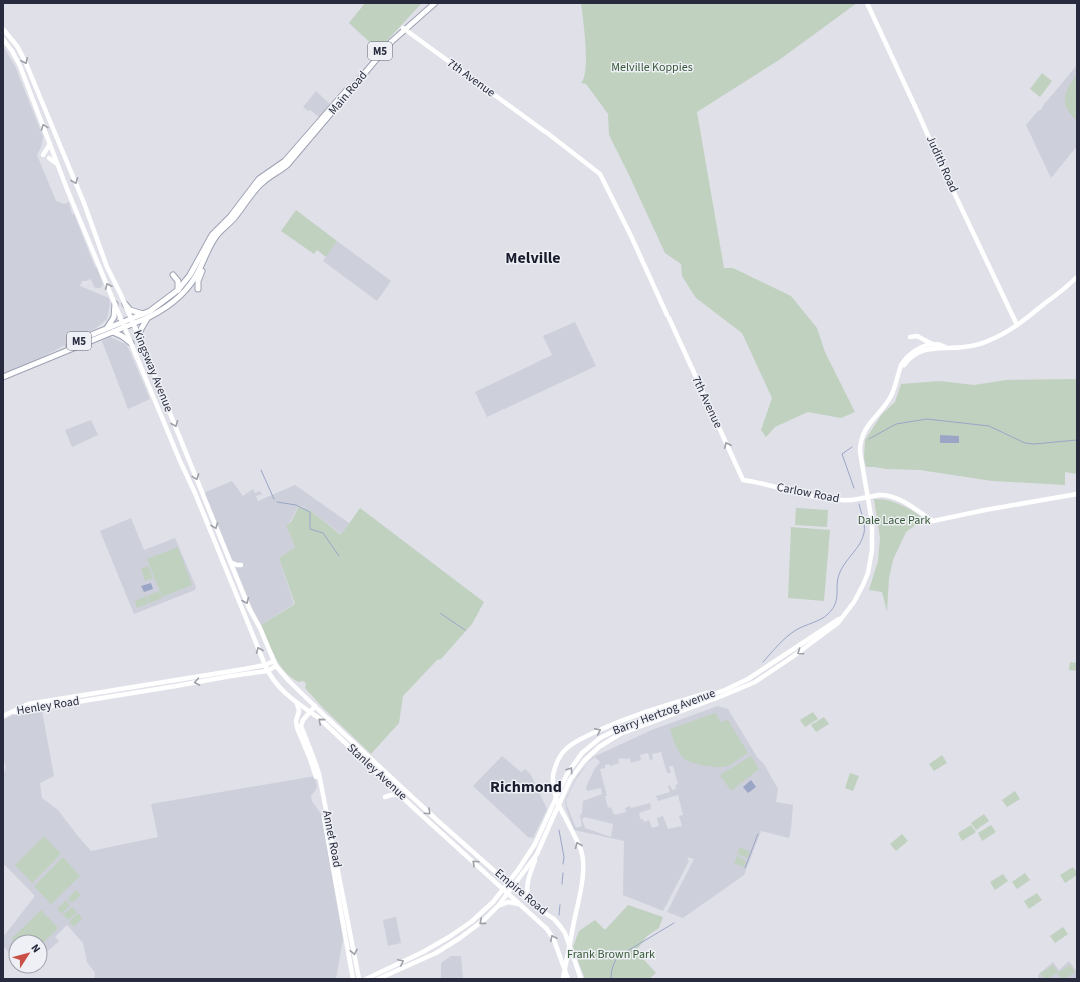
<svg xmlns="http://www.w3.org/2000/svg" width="1080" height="982" font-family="'Source Sans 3',sans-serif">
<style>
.built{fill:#cdcfda;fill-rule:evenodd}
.green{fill:#c1d1c0}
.water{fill:#9ba6c7}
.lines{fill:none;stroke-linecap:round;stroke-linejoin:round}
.stream{stroke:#9ba6c7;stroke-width:1}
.primary-casing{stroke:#9ea2b3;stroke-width:7}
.secondary{stroke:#fff;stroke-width:4.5}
.primary{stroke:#fff;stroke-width:5}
.secondary-bridge{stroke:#fff;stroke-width:4.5}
.oneway{stroke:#9ea0a8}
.labels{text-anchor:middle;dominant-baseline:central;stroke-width:3;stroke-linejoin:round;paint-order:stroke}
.shield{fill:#eef0f5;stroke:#636675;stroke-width:1}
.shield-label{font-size:11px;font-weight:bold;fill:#282b3e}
.park-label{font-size:12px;fill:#365937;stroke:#eef0f5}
.street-label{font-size:12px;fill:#282b3e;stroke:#eef0f5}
.district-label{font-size:16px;font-weight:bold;fill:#1b1d2f;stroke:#eef0f5}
</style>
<rect width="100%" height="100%" fill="#dfe0e8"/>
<!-- built -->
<g class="built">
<path d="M 3,46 L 15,66 L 43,137 L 41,147 L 37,155 L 54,196 L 56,201 L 64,204 L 69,202 L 72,214 L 74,214 L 95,267 L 97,268 L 103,284 L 101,288 L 96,288 L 94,287 L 91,279 L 86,281 L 82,281 L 80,286 L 109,298 L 110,304 L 107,319 L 96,328 L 37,360 L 3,374 Z"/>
<path d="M 1077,65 L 1077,146 L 1051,178 L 1026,125 L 1038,111 L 1042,109 L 1042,107 Z"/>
<path d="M 316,91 L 330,104 L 319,117 L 310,110 L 308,111 L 303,107 Z"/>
<path d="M 337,241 L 391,281 L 377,301 L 323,261 Z"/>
<path d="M 575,322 L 596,366 L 487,417 L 475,392 L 552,355 L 543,336 Z"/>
<path d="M 110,337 L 127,345 L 150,399 L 128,409 L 102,341 Z"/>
<path d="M 91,420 L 98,435 L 72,447 L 65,430 Z"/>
<path d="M 232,481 L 243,496 L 253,489 L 255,493 L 260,491 L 262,494 L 256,496 L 258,501 L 295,485 L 349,523 L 342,535 L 311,511 L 299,505 L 290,522 L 286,525 L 295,547 L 279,558 L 294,604 L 261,625 L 254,612 L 205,495 L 206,492 Z"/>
<path d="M 131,518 L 144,550 L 175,538 L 196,587 L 195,590 L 134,614 L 100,531 Z"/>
<path d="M 718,706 L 728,709 L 757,757 L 764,764 L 778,789 L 776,802 L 793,805 L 791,829 L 789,838 L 761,831 L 744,875 L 683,918 L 667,912 L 694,859 L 687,857 L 689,861 L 663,911 L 623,895 L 624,841 L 574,830 L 566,808 L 565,800 L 577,776 L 593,757 L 654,729 ZM 661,752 L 667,773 L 671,773 L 669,766 L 673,766 L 678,784 L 675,785 L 676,789 L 672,790 L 670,785 L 668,786 L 670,792 L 656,796 L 658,801 L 678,795 L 683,815 L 679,816 L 682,826 L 668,829 L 663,816 L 657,818 L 659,826 L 652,828 L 649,820 L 644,822 L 643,819 L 640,819 L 639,813 L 651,809 L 650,803 L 631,808 L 630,806 L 625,808 L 626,812 L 614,815 L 611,807 L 608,808 L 605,796 L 607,796 L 600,769 L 605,768 L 605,765 L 609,764 L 610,766 L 619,763 L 618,759 L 624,758 L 625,759 L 630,758 L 631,763 L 641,760 L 640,755 L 648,753 L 650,760 L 653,759 L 652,754 ZM 595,757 L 600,762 L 595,768 L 586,787 L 587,791 L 601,788 L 602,794 L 583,801 L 582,813 L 580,816 L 582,826 L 576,828 L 567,806 L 566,800 L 577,778 L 588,763 ZM 585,817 L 613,824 L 611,837 L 585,828 L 582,819 Z"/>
<path d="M 42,711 L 54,776 L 40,783 L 42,798 L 58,810 L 77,835 L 91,851 L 158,837 L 151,804 L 315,776 L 317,788 L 311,796 L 312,801 L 321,814 L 343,939 L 336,979 L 94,979 L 95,973 L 87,962 L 83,943 L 67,925 L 55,937 L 59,941 L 40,958 L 40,942 L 16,942 L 16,961 L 3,946 L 3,937 L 35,896 L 5,865 L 3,866 L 3,777 L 6,767 L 3,757 L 3,720 L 13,715 Z"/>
<path d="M 502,756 L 521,772 L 525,769 L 531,775 L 547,809 L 533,838 L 528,837 L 473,786 Z"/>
<path d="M 396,917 L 401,943 L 388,946 L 383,920 Z"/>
<path d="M 451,956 L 461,956 L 463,979 L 441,979 L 441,963 Z"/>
<path d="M 1069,961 L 1077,972 L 1077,979 L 1038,979 L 1038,975 L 1053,962 L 1059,970 Z"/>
</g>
<!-- green -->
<g class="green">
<path d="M 365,3 L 422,3 L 378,50 L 349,23 Z"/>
<path d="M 581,3 L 857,3 L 779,60 L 697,112 L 724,268 L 733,268 L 791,296 L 817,328 L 825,352 L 855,412 L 841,418 L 808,412 L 775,427 L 766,437 L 761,430 L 772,398 L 742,333 L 696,298 L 682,276 L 681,264 L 665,253 L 629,175 L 609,135 L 608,114 L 586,84 L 581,83 C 591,72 583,19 581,3 Z"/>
<path d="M 1042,73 L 1052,81 L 1040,97 L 1030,89 Z"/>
<path d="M 1077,74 L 1077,121 C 1058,104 1064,92 1077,74 Z"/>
<path d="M 296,210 L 337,241 L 326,257 L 317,250 L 314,254 L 281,231 Z"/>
<path d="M 1077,379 L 1077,474 L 1065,472 L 1065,485 L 992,481 L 920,470 L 886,469 L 874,467 L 866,467 L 864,458 L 865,440 L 882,414 L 895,402 L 901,384 L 940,381 L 974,385 L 1006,380 Z"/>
<path d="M 874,499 C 892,498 910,508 924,519 L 906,532 L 893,560 L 889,578 L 887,612 L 882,592 L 869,590 L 878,561 L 880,538 Z"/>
<path d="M 299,506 L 311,511 L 341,535 L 360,508 L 484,602 L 472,624 L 441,659 L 437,660 L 403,696 L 399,723 L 371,754 L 324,709 L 305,688 L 306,683 L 303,681 L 299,682 C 278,673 270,645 261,625 L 295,604 L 279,558 L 295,547 L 286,525 L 291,522 Z"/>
<path d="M 796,508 L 828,510 L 827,527 L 795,525 Z"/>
<path d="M 791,527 L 830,530 L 824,601 L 788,598 Z"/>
<path d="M 178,547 L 192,585 L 162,597 L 147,559 Z"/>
<path d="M 148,566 L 153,578 L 145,581 L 141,569 Z"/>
<path d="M 159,591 L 162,598 L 150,603 L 147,596 Z"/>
<path d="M 146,596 L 149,603 L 137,608 L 135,601 Z"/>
<path d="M 1070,662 L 1077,663 L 1077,671 L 1069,670 Z"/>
<path d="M 813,712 L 818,719 L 805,727 L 800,720 Z"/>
<path d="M 715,713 L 721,722 L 728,720 L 748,753 C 741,757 732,766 723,767 C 716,768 692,764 686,760 C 677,753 673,739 670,729 Z"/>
<path d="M 824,717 L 829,724 L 816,732 L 811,725 Z"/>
<path d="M 942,755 L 947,763 L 934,771 L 929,764 Z"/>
<path d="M 751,756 L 759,769 L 731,791 L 720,775 Z"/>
<path d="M 850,773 L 859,776 L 853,791 L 845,788 Z"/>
<path d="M 1015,791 L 1020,799 L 1007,807 L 1002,800 Z"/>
<path d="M 984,814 L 989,821 L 976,830 L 971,823 Z"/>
<path d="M 971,825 L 976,832 L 962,841 L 958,833 Z"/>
<path d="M 991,825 L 996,832 L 982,841 L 978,833 Z"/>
<path d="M 902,834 L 908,841 L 896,851 L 890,844 Z"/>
<path d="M 44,836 L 61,854 L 32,883 L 15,865 Z"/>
<path d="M 740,847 L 750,852 L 748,858 L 737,854 Z"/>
<path d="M 737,856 L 746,861 L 744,867 L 734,863 Z"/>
<path d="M 63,857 L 80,876 L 51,904 L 34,886 Z"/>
<path d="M 1073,867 L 1077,872 L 1077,875 L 1065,883 L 1060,875 Z"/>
<path d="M 1025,873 L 1030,880 L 1017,889 L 1012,882 Z"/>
<path d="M 1003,874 L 1008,881 L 995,890 L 990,882 Z"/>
<path d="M 76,890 L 81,895 L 72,903 L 68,899 Z"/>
<path d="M 1037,893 L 1042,900 L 1029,909 L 1024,901 Z"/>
<path d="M 66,900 L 70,905 L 62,914 L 57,909 Z"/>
<path d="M 628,905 L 663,917 L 659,928 L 647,936 L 636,951 L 656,973 L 649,979 L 585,979 L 573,947 L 579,931 L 595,920 L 605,930 Z"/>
<path d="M 72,907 L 77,912 L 68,920 L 63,915 Z"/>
<path d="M 41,910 L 58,928 L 40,946 L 40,942 L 16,942 L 16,944 L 11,939 Z"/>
<path d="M 78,913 L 82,918 L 74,927 L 69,922 Z"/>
<path d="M 1063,927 L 1068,934 L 1055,943 L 1050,936 Z"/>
<path d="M 1053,965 L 1058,972 L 1048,979 L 1044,979 L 1040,973 Z"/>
<path d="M 1070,965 L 1075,972 L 1065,979 L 1061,979 L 1057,973 Z"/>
</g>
<!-- water -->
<g class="water">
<path d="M 940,435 L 959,436 L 959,443 L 940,443 Z"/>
<path d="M 151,583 L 153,589 L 144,592 L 141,586 Z"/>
<path d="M 751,780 L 756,787 L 748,793 L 743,787 Z"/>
</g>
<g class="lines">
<!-- stream -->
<g class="stream">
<path d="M 869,439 L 896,424 L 927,419 L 989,426 L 1025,443 L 1034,444 L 1077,440"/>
<path d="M 852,447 L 842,454 L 854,488"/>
<path d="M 261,470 L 274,499"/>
<path d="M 277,502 L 296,505 L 310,512 L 310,529 L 323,533 L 339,556"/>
<path d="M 440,613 L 465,630"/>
<path d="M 763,662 C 773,651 783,638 796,630 C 806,624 820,622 828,614 C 843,600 833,587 840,572 C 846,558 861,548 864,533 C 866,524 861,513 859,504"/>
<path d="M 559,830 L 564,857 L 563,864"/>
<path d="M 745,868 L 758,834"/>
<path d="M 562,884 L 563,873"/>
<path d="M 559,915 L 560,905"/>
<path d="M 611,979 C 611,971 613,962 619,956 L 674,923"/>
</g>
<!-- primary casing -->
<g class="primary-casing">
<g id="primary">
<path d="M 173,275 L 178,281 L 178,290"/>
<path d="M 198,289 L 198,281 L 202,271"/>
<path d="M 125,304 L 130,310 L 143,314"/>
<path d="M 107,328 L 114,317 L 115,304"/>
<path d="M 113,332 L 122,336 L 131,343"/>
<path d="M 139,337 L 141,329 L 148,317"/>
<path d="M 69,346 L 91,335 L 150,311 L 178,290 L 190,275 L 212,235 L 230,217 L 259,179 L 285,161 L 346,91"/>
<path d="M 3,377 L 149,317 C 169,307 189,291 199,270 C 205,258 209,245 217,235 C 223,228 229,224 235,217 C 244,206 252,191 263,182 C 271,175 280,171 288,164 L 391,42 L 435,3"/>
</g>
</g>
<!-- secondary -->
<g class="secondary">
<path d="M 867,3 L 919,115 L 939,161 L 1017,325"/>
<path d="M 403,28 L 544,131"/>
<path d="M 3,29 L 17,46 L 25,61 L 84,203 L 107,267 L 121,295 L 139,337 L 249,608 L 260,628 L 276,666 L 289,681 L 327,718 L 438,821 L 533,905 L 554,919 L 560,926 L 565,933 L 581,979"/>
<path d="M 3,39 L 12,51 L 20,66 L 67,189 L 180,461 L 195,493 L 265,665 C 276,690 297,703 319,718 L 417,811 L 547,929 L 554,940 L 568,979"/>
<path d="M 546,132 L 600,174 L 630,234"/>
<path d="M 43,155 L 50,144"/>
<path d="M 49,158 L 57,164"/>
<path d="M 631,236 L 667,315"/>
<path d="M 669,318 L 743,480 C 780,485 814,502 852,500"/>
<path d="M 910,337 L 917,336 L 934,345"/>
<path d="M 904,365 C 921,343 941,350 964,347 C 973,346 982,344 990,340 C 1010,332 1027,318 1044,304 C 1055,296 1067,287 1077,277"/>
<path d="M 879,495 C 899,494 917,511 933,521 L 985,510 L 1077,494"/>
<path d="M 230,562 L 237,565 L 241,565"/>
<path d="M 297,704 L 299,711 L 296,721 L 297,728 L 310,759 L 316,777"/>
<path d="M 315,706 L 303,720 L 301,726 L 314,759 L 319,774 L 359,979"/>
<path d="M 15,712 L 176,686 L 231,676 L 267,671 L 276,666"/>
<path d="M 3,716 L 28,704 L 244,669 L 265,665 L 274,661"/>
<path d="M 553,775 C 555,766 558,757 565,750 C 572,742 583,738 593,733 C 630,715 668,705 707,693"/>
<path d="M 385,797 L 391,795 L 401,795"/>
<path d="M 324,817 L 353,979"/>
<path d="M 566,819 C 571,829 577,840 581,850 C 588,873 577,904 573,927"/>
<path d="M 530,900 C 523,887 531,872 535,860"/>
<path d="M 501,905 L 508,902 L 518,904"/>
<path d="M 366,979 L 423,952 L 449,937 L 471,922 L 493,902 L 518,870 L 535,844 L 567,774 L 582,753 L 600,738 L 620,728 L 725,690 L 748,679 L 839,619"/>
<path d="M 378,979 L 436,953 L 460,938 L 484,920 L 498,906 L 537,854 L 550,824 L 570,780 L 584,761 L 599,747 L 620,734 L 722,696 L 755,682 L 791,658 L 838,623 L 854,602 L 863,585 L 868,573 L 872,550 L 872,522 L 860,452 C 860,424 880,417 891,396 C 896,386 897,376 901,366 L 901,365 C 909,352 930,338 945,347"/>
</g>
<!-- primary -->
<use href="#primary" class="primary"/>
<!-- secondary-bridge -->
<g class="secondary-bridge">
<path d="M 852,500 L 879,495"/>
<path d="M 553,775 C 552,792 558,805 566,819"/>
<path d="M 563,979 L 573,927"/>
</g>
</g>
<!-- one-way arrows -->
<defs><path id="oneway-chevron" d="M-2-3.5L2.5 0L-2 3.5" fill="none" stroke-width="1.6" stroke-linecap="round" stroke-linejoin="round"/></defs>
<g class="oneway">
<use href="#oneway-chevron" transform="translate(25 61) rotate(65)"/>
<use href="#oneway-chevron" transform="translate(44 127) rotate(-111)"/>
<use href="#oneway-chevron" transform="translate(75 181) rotate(68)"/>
<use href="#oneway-chevron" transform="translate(108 286) rotate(-114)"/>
<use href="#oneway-chevron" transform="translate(175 424) rotate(68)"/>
<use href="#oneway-chevron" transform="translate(727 445) rotate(-115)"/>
<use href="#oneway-chevron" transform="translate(196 477) rotate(70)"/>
<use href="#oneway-chevron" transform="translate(215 526) rotate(68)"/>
<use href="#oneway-chevron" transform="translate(246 601) rotate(67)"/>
<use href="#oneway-chevron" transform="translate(259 650) rotate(-112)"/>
<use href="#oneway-chevron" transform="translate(800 652) rotate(145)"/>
<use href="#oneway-chevron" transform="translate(197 682) rotate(170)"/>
<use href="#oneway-chevron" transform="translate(321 721) rotate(-140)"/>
<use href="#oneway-chevron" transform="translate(598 731) rotate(-26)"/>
<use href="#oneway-chevron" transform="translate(570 770) rotate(-56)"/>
<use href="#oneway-chevron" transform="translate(428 812) rotate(43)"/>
<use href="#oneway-chevron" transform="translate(578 845) rotate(-112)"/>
<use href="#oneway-chevron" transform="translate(475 863) rotate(-137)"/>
<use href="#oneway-chevron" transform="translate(482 922) rotate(140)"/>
<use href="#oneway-chevron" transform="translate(553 938) rotate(-117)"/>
<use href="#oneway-chevron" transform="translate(354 952) rotate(79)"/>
<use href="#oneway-chevron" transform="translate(401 962) rotate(-25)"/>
</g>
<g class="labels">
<!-- shield labels -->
<g class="shield">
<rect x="368" y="42" width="24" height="18" rx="3"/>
<rect x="67" y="332" width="24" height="18" rx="3"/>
</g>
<g class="shield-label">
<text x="380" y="51">M5</text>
<text x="79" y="341">M5</text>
</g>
<!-- park labels -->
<g class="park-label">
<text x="652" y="67">Melville Koppies</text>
<text x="894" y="520">Dale Lace Park</text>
<text x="611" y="954">Frank Brown Park</text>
</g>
<!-- street labels -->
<g class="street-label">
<text transform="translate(471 78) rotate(36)">7th Avenue</text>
<text transform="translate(348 93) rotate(-50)">Main Road</text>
<text transform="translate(942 164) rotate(66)">Judith Road</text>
<text transform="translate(153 371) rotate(68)">Kingsway Avenue</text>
<text transform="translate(707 402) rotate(65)">7th Avenue</text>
<text transform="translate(808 493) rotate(11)">Carlow Road</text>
<text transform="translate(48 706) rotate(-9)">Henley Road</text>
<text transform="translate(664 712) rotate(-21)">Barry Hertzog Avenue</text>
<text transform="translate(377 772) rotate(43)">Stanley Avenue</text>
<text transform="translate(332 839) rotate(79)">Annet Road</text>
<text transform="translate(521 892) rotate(40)">Empire Road</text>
</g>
<!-- district labels -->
<g class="district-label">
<text x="533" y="258">Melville</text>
<text x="526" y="787">Richmond</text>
</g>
</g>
<!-- border -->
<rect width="1080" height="982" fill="none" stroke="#282b3e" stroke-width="8"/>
<!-- north arrow -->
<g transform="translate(28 954) rotate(54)"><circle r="19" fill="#eef0f5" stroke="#9fa1ac"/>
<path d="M0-3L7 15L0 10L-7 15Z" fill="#ca5047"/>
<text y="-6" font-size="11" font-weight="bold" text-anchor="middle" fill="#282b3e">N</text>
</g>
</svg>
